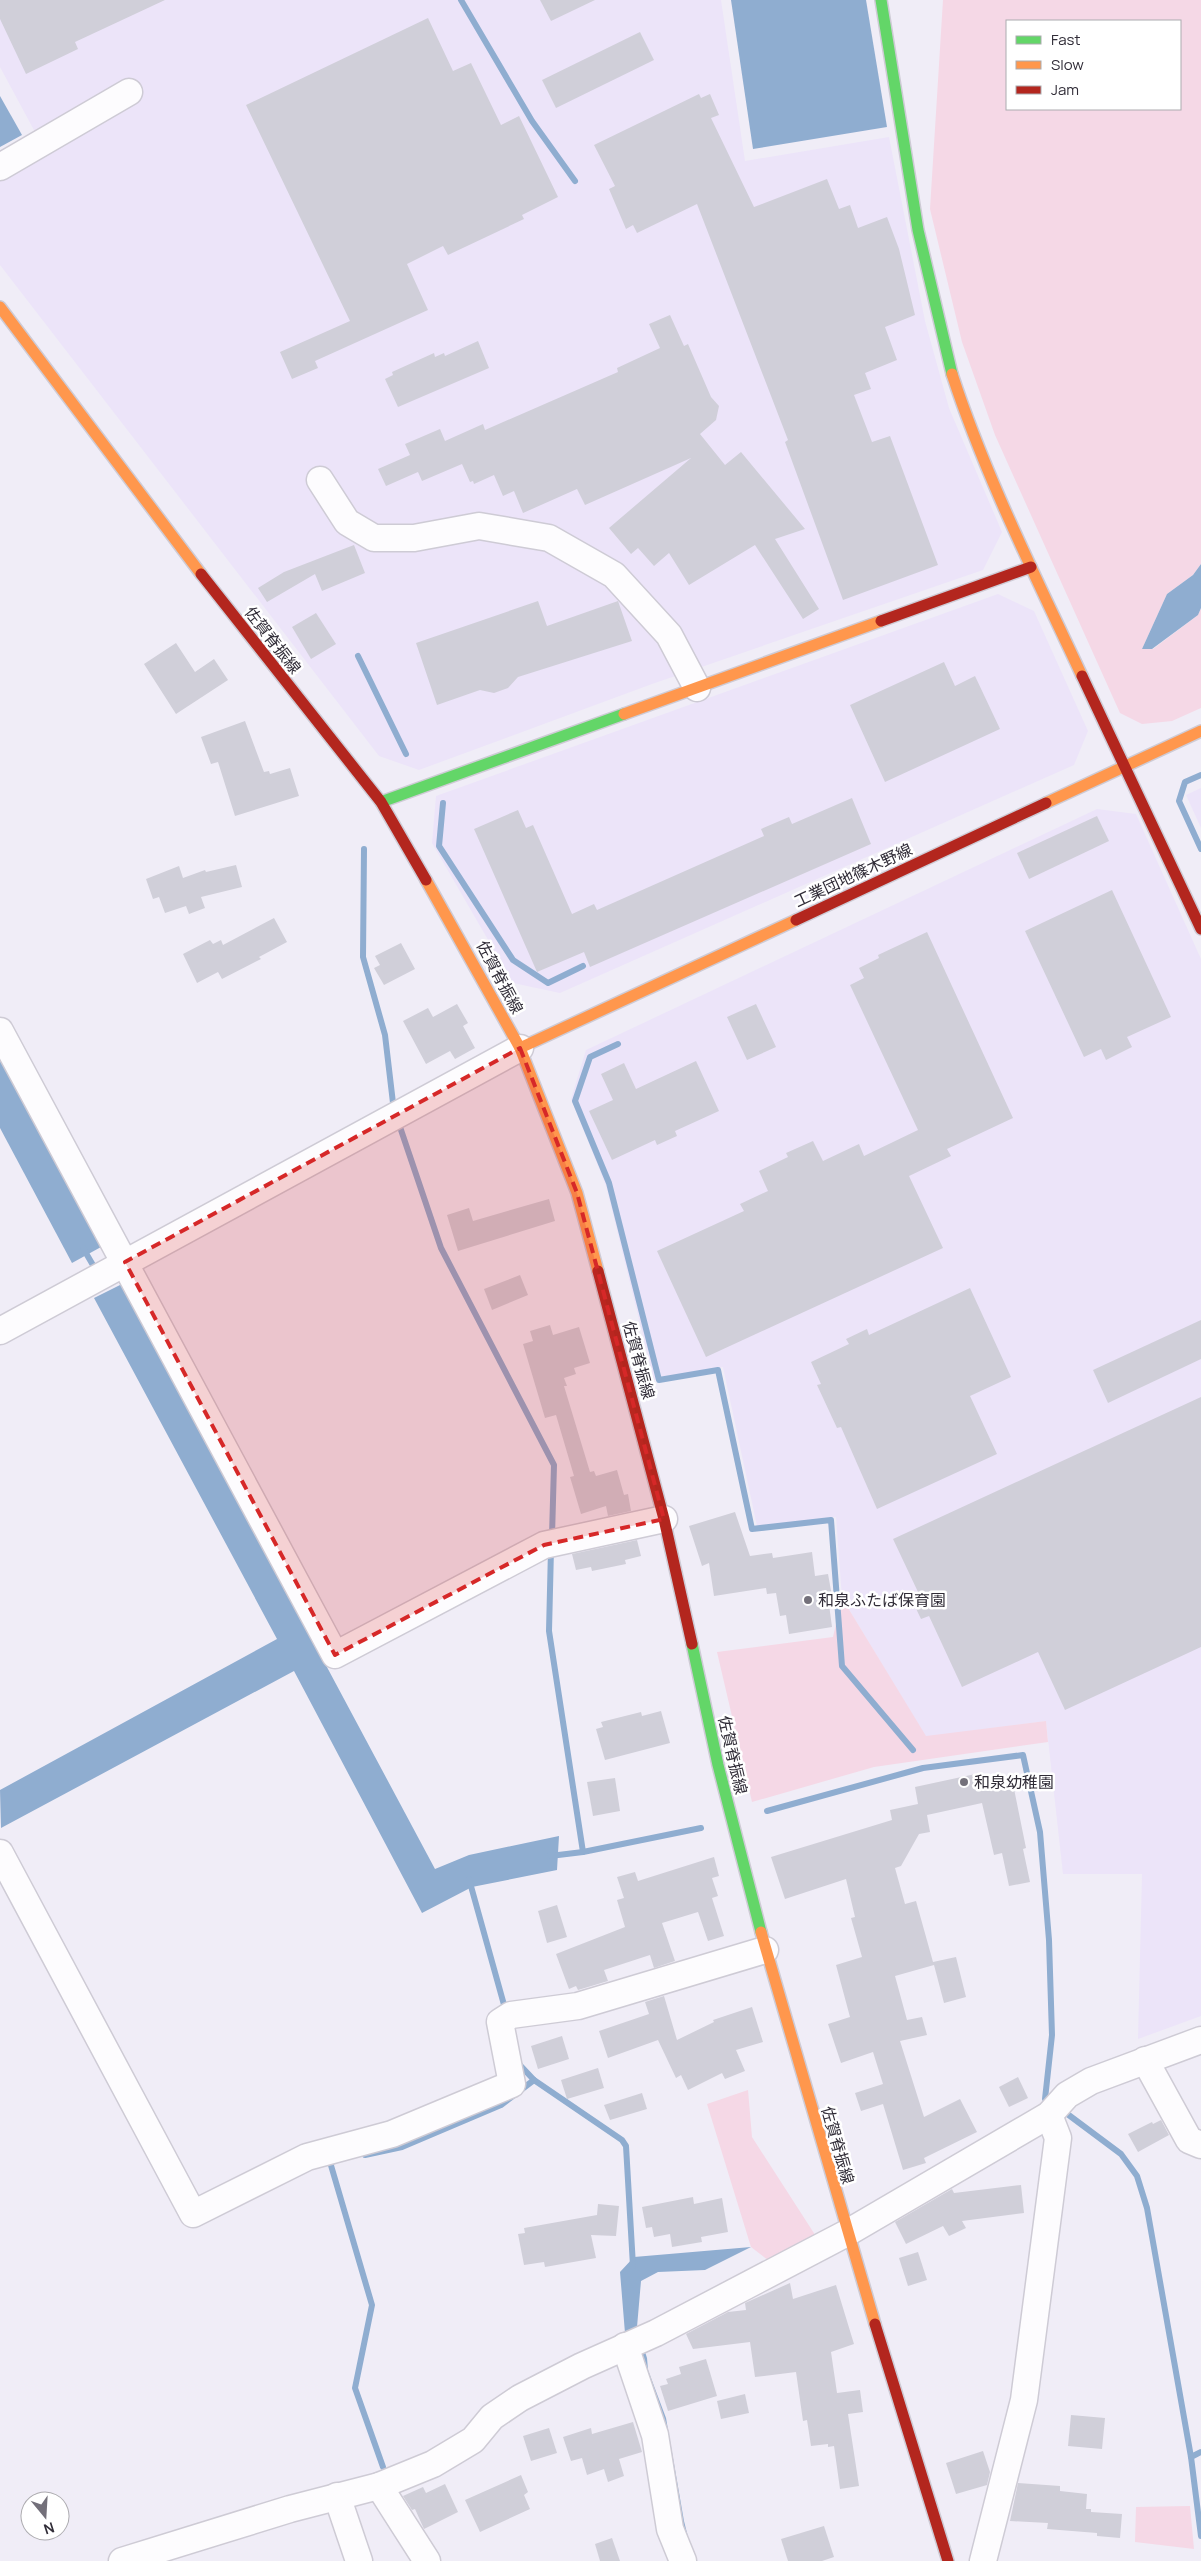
<svg xmlns="http://www.w3.org/2000/svg" width="1201" height="2561" font-family="Manrope,'Noto Sans JP',sans-serif">
<style>
.built{fill:#ece4f9}
.green{fill:#f5d8e6;fill-rule:evenodd}
.water{fill:#8fadd0}
.lines{fill:none;stroke-linecap:round;stroke-linejoin:round}
.stream{stroke:#8fadd0;stroke-width:6}
.building{fill:#d0cfd9}
.street-casing{stroke:#cecbd5;stroke-width:29}
.fast-casing{stroke:#cecbd5;stroke-width:14}
.slow-casing{stroke:#cecbd5;stroke-width:14}
.jam-casing{stroke:#cecbd5;stroke-width:14}
.street{stroke:#fdfcfe;stroke-width:26}
.fast{stroke:#63d668;stroke-width:11}
.slow{stroke:#ff974d;stroke-width:11}
.jam{stroke:#b3261e;stroke-width:11}
.marked{fill:#d62828;fill-opacity:0.2;stroke:#d62828;stroke-width:4;stroke-dasharray:10 6;stroke-linejoin:round}
.poi-dot{fill:#73707a;stroke:#fff;stroke-width:2}
.labels{text-anchor:middle;dominant-baseline:central;stroke-width:5;stroke-linejoin:round;paint-order:stroke}
.street-label{font-size:16px;fill:#302c37;stroke:#fff}
.poi-label{font-size:16px;fill:#302c37;stroke:#fff;text-anchor:start}
</style>
<rect width="100%" height="100%" fill="#f0edf7"/>
<!-- built -->
<g class="built">
<path d="M 0,0 L 721,0 L 745,161 L 889,137 L 925,321 L 949,408 L 1002,532 L 983,570 L 652,684 L 419,770 L 379,756 L 0,265 L 0,151 L 35,132 L 0,67 Z"/>
<path d="M 998,594 L 1034,611 L 1088,731 L 1074,765 L 560,993 L 513,983 L 432,843 L 436,796 Z"/>
<path d="M 1201,788 L 1201,828 L 1186,795 Z"/>
<path d="M 1097,809 L 1136,814 L 1201,959 L 1201,2016 L 1138,2039 L 1142,1874 L 1063,1874 L 1046,1721 L 926,1737 L 842,1598 L 836,1517 L 757,1526 L 723,1367 L 654,1380 L 606,1186 L 571,1099 L 586,1050 Z"/>
</g>
<!-- green -->
<g class="green">
<path d="M 943,0 L 1201,0 L 1201,564 L 1193,575 L 1167,594 L 1142,649 L 1153,649 L 1198,615 L 1201,608 L 1201,708 L 1172,721 L 1142,724 L 1120,713 L 995,435 L 962,342 L 930,209 ZM 1007,21 L 1180,21 L 1180,109 L 1007,109 Z"/>
<path d="M 842,1598 L 926,1736 L 1046,1721 L 1048,1742 L 874,1767 L 752,1802 L 717,1652 L 833,1637 Z"/>
<path d="M 748,2090 L 752,2137 L 819,2241 L 773,2264 L 751,2247 L 707,2104 Z"/>
<path d="M 1190,2506 L 1194,2549 L 1135,2542 L 1136,2507 Z"/>
</g>
<!-- water -->
<g class="water">
<path d="M 731,0 L 866,0 L 887,127 L 753,149 Z"/>
<path d="M 0,96 L 22,135 L 0,147 Z"/>
<path d="M 1201,564 L 1201,608 L 1198,615 L 1152,649 L 1142,649 L 1167,594 L 1193,575 Z"/>
<path d="M 0,1059 L 101,1247 L 72,1263 L 0,1128 Z"/>
<path d="M 122,1284 L 435,1869 L 469,1855 L 559,1836 L 557,1870 L 472,1887 L 422,1913 L 294,1671 L 1,1828 L 0,1790 L 277,1639 L 94,1298 Z"/>
<path d="M 751,2247 L 705,2270 L 658,2272 L 641,2281 L 637,2327 L 647,2358 L 648,2370 L 666,2418 L 684,2521 L 694,2561 L 691,2561 L 625,2333 L 620,2272 L 634,2257 Z"/>
</g>
<g class="lines">
<!-- stream -->
<g class="stream">
<path d="M 461,0 L 532,121 L 575,181"/>
<path d="M 358,656 L 406,754"/>
<path d="M 1201,775 L 1185,782 L 1179,801 L 1201,849"/>
<path d="M 443,803 L 439,846 L 513,960 L 548,983 L 583,966"/>
<path d="M 364,849 L 363,957 L 385,1035 L 393,1103"/>
<path d="M 618,1044 L 590,1057 L 575,1101 L 609,1183 L 659,1380 L 718,1370 L 752,1529 L 831,1520 L 842,1666 L 913,1750"/>
<path d="M 400,1127 L 441,1248 L 554,1465 L 552,1536"/>
<path d="M 83,1248 L 97,1272"/>
<path d="M 551,1549 L 549,1631 L 583,1852"/>
<path d="M 767,1811 L 923,1768 L 1023,1755 L 1040,1832 L 1049,1940 L 1052,2035 L 1045,2099 L 1052,2103"/>
<path d="M 550,1856 L 583,1852 L 701,1828"/>
<path d="M 469,1879 L 506,2012"/>
<path d="M 518,2063 L 534,2080 L 622,2140 L 626,2146 L 633,2266"/>
<path d="M 1062,2110 L 1121,2154 L 1137,2176 L 1147,2208 L 1191,2457 L 1201,2536"/>
<path d="M 365,2155 L 402,2147 L 501,2105 L 534,2080"/>
<path d="M 335,2161 L 330,2162 L 372,2305 L 355,2388 L 383,2467"/>
<path d="M 1191,2457 L 1201,2452"/>
</g>
</g>
<!-- building -->
<g class="building">
<path d="M 0,0 L 165,0 L 75,42 L 78,49 L 26,74 L 0,19 Z"/>
<path d="M 540,0 L 595,0 L 551,21 Z"/>
<path d="M 428,18 L 453,71 L 471,63 L 501,125 L 519,116 L 558,197 L 522,215 L 524,219 L 448,255 L 443,246 L 407,264 L 428,310 L 315,361 L 318,368 L 292,379 L 280,352 L 350,321 L 246,105 Z"/>
<path d="M 640,32 L 654,60 L 556,108 L 542,80 Z"/>
<path d="M 699,94 L 701,98 L 710,94 L 719,115 L 711,118 L 754,207 L 827,179 L 839,209 L 850,205 L 858,228 L 887,217 L 899,249 L 915,315 L 885,327 L 897,360 L 865,373 L 871,389 L 854,395 L 872,442 L 890,436 L 938,565 L 843,600 L 785,442 L 788,440 L 697,204 L 637,233 L 633,225 L 626,229 L 609,189 L 615,186 L 594,145 Z"/>
<path d="M 670,315 L 684,346 L 688,344 L 711,397 L 719,406 L 716,420 L 700,434 L 725,465 L 741,452 L 805,529 L 775,539 L 819,609 L 803,619 L 755,545 L 689,585 L 669,553 L 654,566 L 638,548 L 631,554 L 609,528 L 691,458 L 585,505 L 577,489 L 523,513 L 514,491 L 503,496 L 494,475 L 474,484 L 473,481 L 470,482 L 462,464 L 422,481 L 418,472 L 386,486 L 378,469 L 410,455 L 405,444 L 440,429 L 445,441 L 483,424 L 485,430 L 618,372 L 617,368 L 660,348 L 649,324 Z"/>
<path d="M 478,341 L 489,368 L 398,407 L 385,379 L 393,375 L 392,372 L 434,353 L 435,357 L 444,353 L 445,356 Z"/>
<path d="M 354,545 L 365,573 L 322,591 L 315,574 L 267,602 L 258,588 L 284,572 Z"/>
<path d="M 538,601 L 547,626 L 618,601 L 632,641 L 518,677 L 508,688 L 494,693 L 480,690 L 437,705 L 416,643 Z"/>
<path d="M 316,613 L 336,644 L 311,659 L 292,627 Z"/>
<path d="M 176,643 L 195,672 L 214,659 L 228,680 L 176,714 L 144,664 Z"/>
<path d="M 944,662 L 955,686 L 975,676 L 1000,729 L 885,782 L 850,705 Z"/>
<path d="M 245,721 L 264,772 L 269,771 L 270,774 L 290,768 L 299,796 L 235,816 L 218,762 L 211,764 L 201,737 Z"/>
<path d="M 852,798 L 871,844 L 590,967 L 584,952 L 537,972 L 474,829 L 518,810 L 526,828 L 533,825 L 572,914 L 594,904 L 597,910 L 764,836 L 761,829 L 789,817 L 792,824 Z"/>
<path d="M 1097,816 L 1109,841 L 1029,879 L 1017,853 Z"/>
<path d="M 236,865 L 242,887 L 201,897 L 205,908 L 189,914 L 186,906 L 165,913 L 159,897 L 153,899 L 146,879 L 179,866 L 183,878 L 205,870 L 206,872 Z"/>
<path d="M 1112,890 L 1171,1017 L 1127,1037 L 1132,1047 L 1106,1060 L 1101,1049 L 1084,1057 L 1025,931 Z"/>
<path d="M 274,918 L 287,942 L 259,957 L 261,959 L 222,979 L 218,972 L 197,983 L 183,954 L 210,940 L 213,944 L 221,940 L 223,945 Z"/>
<path d="M 927,932 L 1013,1118 L 947,1149 L 951,1156 L 909,1176 L 943,1248 L 706,1357 L 657,1251 L 744,1211 L 740,1204 L 768,1191 L 759,1171 L 788,1157 L 786,1153 L 813,1141 L 823,1161 L 859,1144 L 864,1156 L 918,1130 L 850,985 L 864,978 L 859,968 L 879,958 L 878,955 Z"/>
<path d="M 401,943 L 415,969 L 384,985 L 374,968 L 380,965 L 375,956 Z"/>
<path d="M 457,1004 L 468,1023 L 463,1026 L 475,1048 L 455,1059 L 450,1051 L 426,1064 L 403,1021 L 428,1008 L 433,1017 Z"/>
<path d="M 756,1004 L 776,1047 L 747,1060 L 727,1017 Z"/>
<path d="M 696,1061 L 719,1111 L 675,1131 L 677,1136 L 657,1145 L 655,1140 L 612,1160 L 589,1111 L 613,1100 L 601,1074 L 624,1063 L 636,1089 Z"/>
<path d="M 549,1199 L 555,1221 L 458,1251 L 447,1215 L 469,1208 L 473,1221 Z"/>
<path d="M 520,1275 L 528,1295 L 492,1310 L 484,1289 Z"/>
<path d="M 970,1288 L 1011,1377 L 970,1396 L 997,1454 L 877,1509 L 841,1427 L 837,1428 L 817,1385 L 821,1384 L 811,1362 L 849,1344 L 846,1339 L 867,1329 L 869,1335 Z"/>
<path d="M 1201,1320 L 1201,1359 L 1108,1403 L 1093,1370 Z"/>
<path d="M 550,1325 L 553,1335 L 579,1327 L 590,1363 L 574,1368 L 576,1374 L 564,1378 L 567,1386 L 564,1386 L 590,1472 L 594,1471 L 596,1476 L 617,1470 L 624,1495 L 628,1494 L 631,1511 L 608,1516 L 606,1506 L 581,1514 L 570,1477 L 574,1476 L 556,1415 L 545,1418 L 523,1344 L 533,1341 L 530,1331 Z"/>
<path d="M 1201,1397 L 1201,1647 L 1065,1710 L 1038,1652 L 962,1687 L 929,1616 L 921,1619 L 910,1596 L 918,1592 L 893,1539 Z"/>
<path d="M 735,1512 L 750,1556 L 772,1553 L 773,1558 L 812,1552 L 815,1576 L 828,1574 L 832,1596 L 828,1597 L 832,1627 L 789,1634 L 786,1615 L 780,1616 L 776,1593 L 767,1594 L 766,1588 L 714,1596 L 709,1563 L 702,1566 L 689,1526 Z"/>
<path d="M 637,1540 L 641,1556 L 625,1560 L 626,1564 L 592,1571 L 591,1567 L 576,1570 L 572,1554 Z"/>
<path d="M 661,1711 L 670,1743 L 605,1760 L 596,1729 L 603,1727 L 601,1722 L 641,1712 L 642,1716 Z"/>
<path d="M 980,1773 L 983,1786 L 1012,1779 L 1026,1848 L 1023,1849 L 1030,1882 L 1009,1886 L 1002,1853 L 994,1855 L 982,1803 L 927,1815 L 930,1832 L 919,1834 L 901,1866 L 895,1868 L 905,1904 L 916,1901 L 933,1962 L 956,1957 L 966,1997 L 944,2003 L 934,1965 L 895,1976 L 907,2020 L 922,2017 L 927,2035 L 900,2041 L 924,2117 L 960,2099 L 977,2132 L 924,2158 L 926,2163 L 903,2170 L 883,2104 L 861,2111 L 855,2093 L 883,2084 L 873,2052 L 841,2063 L 828,2024 L 850,2017 L 836,1965 L 862,1957 L 851,1918 L 855,1917 L 846,1879 L 785,1899 L 771,1857 L 892,1820 L 890,1810 L 918,1804 L 915,1787 Z"/>
<path d="M 615,1778 L 620,1811 L 593,1816 L 587,1782 Z"/>
<path d="M 714,1857 L 719,1876 L 712,1878 L 718,1896 L 712,1898 L 724,1936 L 708,1941 L 698,1912 L 662,1923 L 675,1961 L 654,1968 L 650,1955 L 604,1970 L 608,1981 L 578,1990 L 576,1986 L 569,1989 L 556,1954 L 625,1927 L 617,1900 L 624,1898 L 617,1877 L 635,1872 L 638,1881 Z"/>
<path d="M 557,1905 L 567,1937 L 547,1943 L 538,1911 Z"/>
<path d="M 664,1996 L 677,2040 L 714,2022 L 713,2020 L 752,2007 L 763,2042 L 736,2050 L 745,2071 L 725,2079 L 722,2073 L 688,2090 L 681,2075 L 676,2078 L 658,2040 L 608,2058 L 599,2031 L 649,2014 L 645,2002 Z"/>
<path d="M 562,2036 L 569,2059 L 538,2069 L 531,2046 Z"/>
<path d="M 598,2068 L 604,2088 L 567,2099 L 561,2080 Z"/>
<path d="M 1018,2077 L 1028,2098 L 1009,2107 L 999,2087 Z"/>
<path d="M 642,2093 L 647,2109 L 610,2120 L 604,2105 Z"/>
<path d="M 1161,2120 L 1169,2135 L 1138,2152 L 1128,2134 L 1152,2122 L 1153,2124 Z"/>
<path d="M 1021,2185 L 1024,2213 L 962,2221 L 966,2228 L 949,2236 L 943,2226 L 906,2244 L 895,2222 L 952,2189 L 954,2193 Z"/>
<path d="M 693,2197 L 694,2204 L 722,2198 L 728,2232 L 701,2237 L 702,2242 L 672,2247 L 670,2234 L 654,2237 L 652,2227 L 646,2228 L 642,2207 Z"/>
<path d="M 598,2204 L 619,2206 L 616,2236 L 591,2235 L 596,2258 L 545,2267 L 544,2262 L 524,2265 L 518,2234 L 525,2233 L 524,2228 L 597,2215 Z"/>
<path d="M 918,2252 L 927,2280 L 908,2286 L 899,2258 Z"/>
<path d="M 790,2283 L 793,2299 L 836,2285 L 854,2344 L 831,2352 L 837,2393 L 860,2390 L 863,2412 L 848,2414 L 859,2486 L 840,2489 L 834,2446 L 828,2447 L 828,2444 L 811,2446 L 807,2420 L 803,2421 L 796,2372 L 755,2377 L 750,2342 L 693,2349 L 686,2334 L 728,2312 L 746,2310 L 745,2303 Z"/>
<path d="M 706,2359 L 717,2396 L 668,2411 L 660,2386 L 668,2384 L 666,2379 L 681,2374 L 679,2367 Z"/>
<path d="M 745,2394 L 749,2413 L 721,2419 L 717,2401 Z"/>
<path d="M 1071,2415 L 1105,2418 L 1102,2449 L 1068,2446 Z"/>
<path d="M 633,2422 L 642,2452 L 619,2459 L 624,2476 L 608,2482 L 604,2469 L 587,2475 L 582,2458 L 571,2461 L 563,2437 L 591,2428 L 592,2434 Z"/>
<path d="M 549,2428 L 557,2453 L 531,2461 L 523,2436 Z"/>
<path d="M 983,2451 L 990,2472 L 987,2485 L 956,2494 L 946,2463 Z"/>
<path d="M 521,2475 L 528,2492 L 524,2495 L 530,2509 L 480,2532 L 465,2500 Z"/>
<path d="M 1018,2483 L 1060,2486 L 1060,2491 L 1087,2494 L 1086,2509 L 1091,2509 L 1091,2512 L 1122,2514 L 1120,2538 L 1097,2536 L 1097,2533 L 1047,2529 L 1048,2523 L 1010,2521 Z"/>
<path d="M 445,2484 L 458,2512 L 424,2529 L 415,2509 L 412,2510 L 403,2496 L 423,2487 L 426,2493 Z"/>
<path d="M 824,2526 L 834,2557 L 822,2561 L 788,2561 L 781,2539 Z"/>
<path d="M 612,2538 L 620,2561 L 600,2561 L 595,2544 Z"/>
</g>
<g class="lines">
<!-- street casing -->
<g class="street-casing">
<g id="street">
<path d="M 0,167 L 129,92"/>
<path d="M 320,480 L 347,522 L 374,538 L 414,538 L 479,526 L 549,538 L 614,575 L 669,635 L 697,688"/>
<path d="M 0,1031 L 335,1655 L 544,1545 L 664,1519"/>
<path d="M 0,1331 L 520,1048"/>
<path d="M 0,1853 L 193,2214 L 307,2157 L 392,2134 L 512,2084 L 500,2022 L 511,2015 L 578,2006 L 765,1950"/>
<path d="M 1145,2060 L 1189,2140 L 1201,2145"/>
<path d="M 625,2346 L 655,2435 L 670,2529 L 683,2561"/>
<path d="M 379,2486 L 427,2561"/>
<path d="M 337,2496 L 359,2561"/>
<path d="M 122,2561 L 290,2509 L 379,2486 L 433,2464 L 473,2440 L 492,2417 L 520,2398 L 582,2366 L 656,2333 L 847,2233 L 1049,2115 L 1067,2095 L 1091,2081 L 1201,2040"/>
<path d="M 983,2561 L 1024,2400 L 1058,2138 L 1049,2115"/>
</g>
</g>
<!-- fast casing -->
<g class="fast-casing">
<g id="fast">
<path d="M 881,0 L 918,230 L 952,374"/>
<path d="M 381,802 L 624,714"/>
<path d="M 692,1644 L 718,1765 L 761,1932"/>
</g>
</g>
<!-- slow casing -->
<g class="slow-casing">
<g id="slow">
<path d="M 0,307 L 201,574"/>
<path d="M 952,374 C 986,478 1036,577 1082,676"/>
<path d="M 624,714 L 881,621"/>
<path d="M 1046,803 L 1201,731"/>
<path d="M 426,880 L 520,1048 L 577,1193 L 598,1271"/>
<path d="M 520,1048 L 796,920"/>
<path d="M 761,1932 L 875,2324"/>
</g>
</g>
<!-- jam casing -->
<g class="jam-casing">
<g id="jam">
<path d="M 201,574 L 381,802 L 426,880"/>
<path d="M 881,621 L 1031,567"/>
<path d="M 1082,676 L 1201,929"/>
<path d="M 796,920 L 1046,803"/>
<path d="M 598,1271 L 664,1519 L 692,1644"/>
<path d="M 875,2324 L 948,2561"/>
</g>
</g>
<!-- street -->
<use href="#street" class="street"/>
<!-- fast -->
<use href="#fast" class="fast"/>
<!-- slow -->
<use href="#slow" class="slow"/>
<!-- jam -->
<use href="#jam" class="jam"/>
</g>
<!-- marked area -->
<path class="marked" d="M 520,1048 L 577,1193 L 664,1519 L 544,1545 L 335,1655 L 125,1262 Z"/>
<!-- markers -->
<g class="poi-dot">
<circle cx="808" cy="1600" r="5"/>
<circle cx="964" cy="1782" r="5"/>
</g>
<g class="labels">
<!-- street labels -->
<g class="street-label">
<text transform="translate(273 640) rotate(52)">佐賀脊振線</text>
<text transform="translate(853 875) rotate(-25)">工業団地篠木野線</text>
<text transform="translate(500 977) rotate(62)">佐賀脊振線</text>
<text transform="translate(639 1360) rotate(75)">佐賀脊振線</text>
<text transform="translate(733 1755) rotate(77)">佐賀脊振線</text>
<text transform="translate(838 2145) rotate(74)">佐賀脊振線</text>
</g>
<!-- poi labels -->
<g class="poi-label">
<text x="818" y="1600">和泉ふたば保育園</text>
<text x="974" y="1782">和泉幼稚園</text>
</g>
</g>
<!-- legend -->
<rect x="1006" y="20" width="175" height="90" fill="#ffffff" stroke="#acabaf"/>
<rect x="1016" y="36" width="25" height="8" fill="#63d668" stroke="#acabaf"/>
<text x="1051" y="45" font-size="15" fill="#302c37">Fast</text>
<rect x="1016" y="61" width="25" height="8" fill="#ff974d" stroke="#acabaf"/>
<text x="1051" y="70" font-size="15" fill="#302c37">Slow</text>
<rect x="1016" y="86" width="25" height="8" fill="#b3261e" stroke="#acabaf"/>
<text x="1051" y="95" font-size="15" fill="#302c37">Jam</text>
<!-- north arrow -->
<g transform="translate(45 2516) rotate(162)"><circle r="24" fill="#ffffff" stroke="#acabaf"/>
<path d="M0-4L9 19L0 12L-9 19Z" fill="#73707a"/>
<text y="-8" font-size="14" font-weight="bold" text-anchor="middle" fill="#302c37">N</text>
</g>
</svg>
